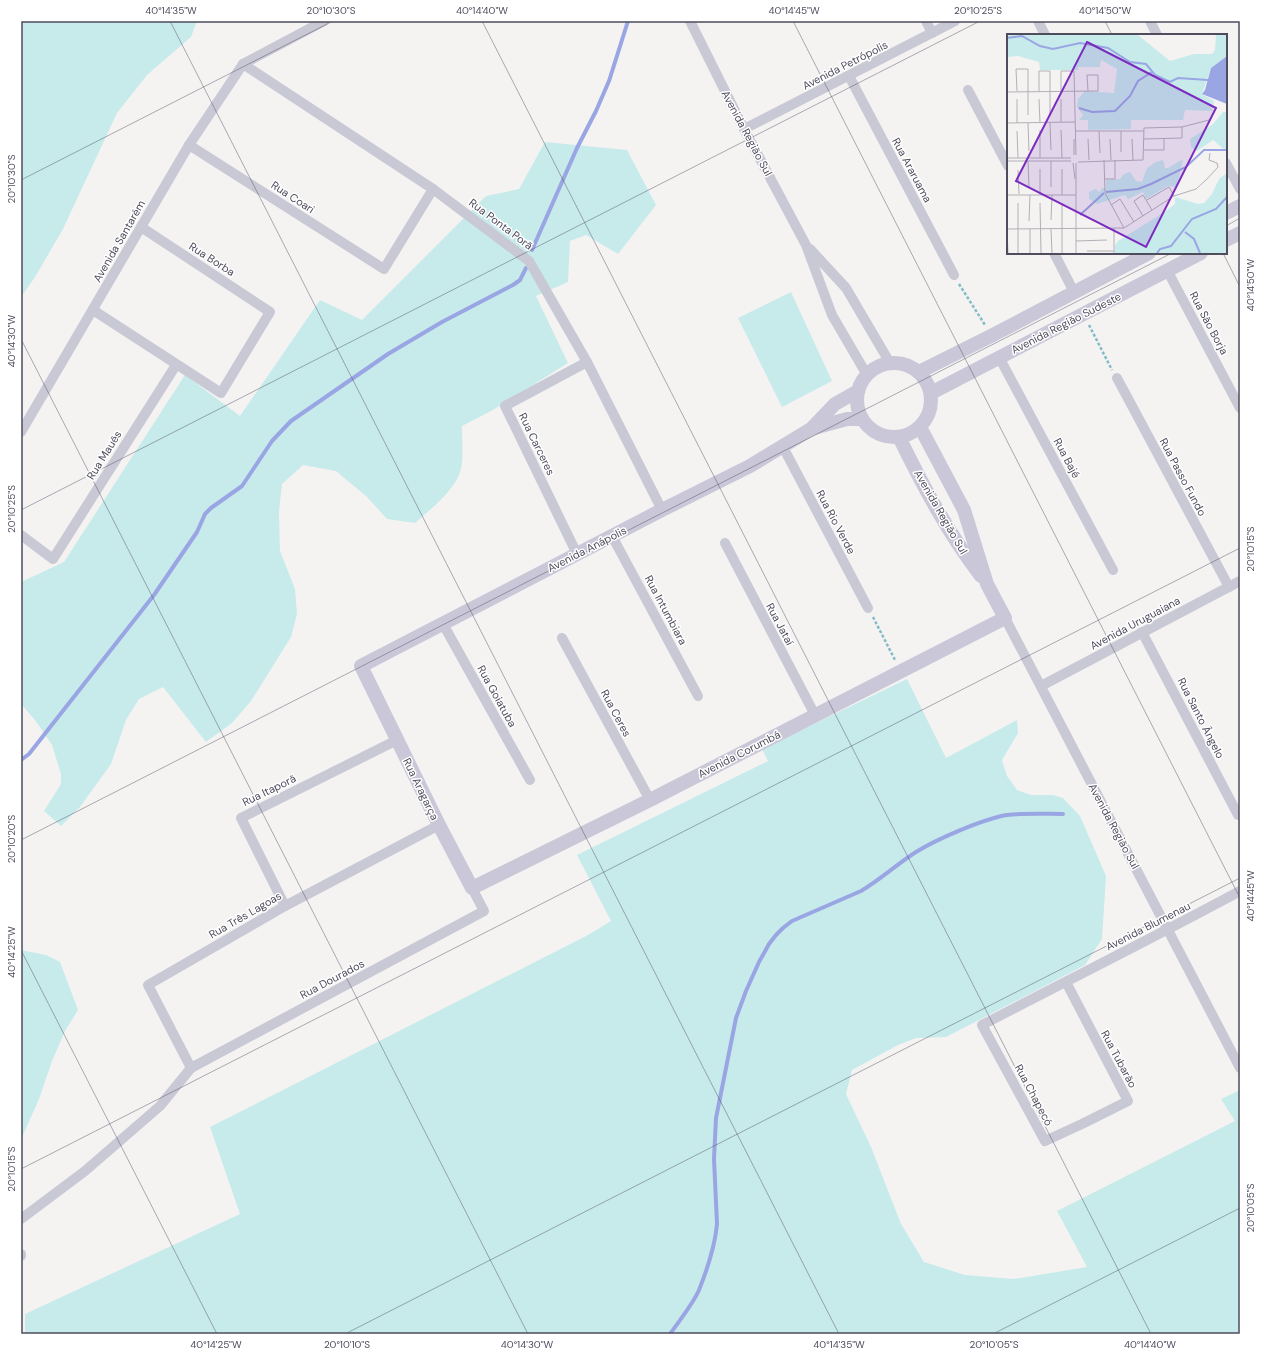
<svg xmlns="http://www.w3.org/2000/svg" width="1261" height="1355" font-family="'DM Sans',sans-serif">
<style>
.green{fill:#c7ebeb}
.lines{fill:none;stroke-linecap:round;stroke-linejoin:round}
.stream{stroke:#99a6e3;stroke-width:4}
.path{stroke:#82bdc6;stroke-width:2.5;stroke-dasharray:3 2;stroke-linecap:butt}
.street{stroke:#c9c8d5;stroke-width:10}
.secondary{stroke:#cac7d8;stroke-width:14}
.ticks{fill:none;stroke:#4e4c5d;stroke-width:1;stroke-opacity:0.45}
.labels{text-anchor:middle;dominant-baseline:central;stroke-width:3;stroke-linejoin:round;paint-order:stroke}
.street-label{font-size:11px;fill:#4e4c5d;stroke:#fff}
.inset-river{fill:none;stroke:#99a6e3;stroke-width:2}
.inset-road{fill:none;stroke:#b2b0b6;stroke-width:1}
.view{fill:#7b2cbf;fill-opacity:0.15;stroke:#7b2cbf;stroke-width:2}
.inset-edge{fill:none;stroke:#4e4c5d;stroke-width:2}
.neatline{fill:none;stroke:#4e4c5d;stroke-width:1.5}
.ticks-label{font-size:10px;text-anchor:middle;fill:#4e4c5d}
</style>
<rect width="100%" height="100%" fill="#f4f3f2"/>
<!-- green -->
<g class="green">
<path d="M 21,21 L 197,21 L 191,37 L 147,75 L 117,113 L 63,229 L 35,277 L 21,297 Z"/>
<path d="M 545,142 L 627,150 L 656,205 L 618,254 L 586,235 L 570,241 L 568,282 L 536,296 L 568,363 L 493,410 L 462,426 C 462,438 463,451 462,463 C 460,487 432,508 415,523 L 387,519 L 367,497 L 336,471 L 303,465 L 282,484 L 279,512 L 280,551 L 295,589 L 297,614 L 291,637 L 251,701 L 232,723 L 206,742 L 163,687 L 139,699 L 126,720 L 111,764 L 80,807 L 61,826 L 44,811 L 61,784 L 61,774 L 52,745 L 35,720 L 21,704 L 21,582 L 64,562 L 185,375 L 240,416 L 320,300 L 362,320 L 486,196 L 519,189 Z"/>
<path d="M 791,292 L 832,381 L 782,407 L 738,318 Z"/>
<path d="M 907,679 L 946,758 L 1017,720 L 1018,733 L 1002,760 L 1007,776 L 1017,790 L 1031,795 L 1053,795 L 1063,798 L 1080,816 L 1106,876 L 1102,939 L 1085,965 L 1041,988 L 946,1037 L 916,1038 L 898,1045 L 852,1070 L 846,1094 L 871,1147 L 901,1224 L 924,1262 L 965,1275 L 1014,1279 L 1087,1267 L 1057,1211 L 1235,1121 L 1221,1099 L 1240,1090 L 1240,1334 L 25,1334 L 25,1314 L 240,1214 L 210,1127 L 588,935 L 611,921 L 577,855 L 768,761 L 762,749 Z"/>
<path d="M 21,950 L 46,955 L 60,962 L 78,1010 L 65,1031 L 52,1061 L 39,1099 L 23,1135 L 21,1137 Z"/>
</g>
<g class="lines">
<!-- stream -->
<g class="stream">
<path d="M 532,250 L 577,148 L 596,111 L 609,81 L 628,21"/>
<path d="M 21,760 L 29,754 L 154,595 L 197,532 L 205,514 L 211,508 L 242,486 L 272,441 L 291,421 L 388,354 L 442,322 L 513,285 L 520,280 L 526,268"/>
<path d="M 670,1334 C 679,1321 693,1304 699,1290 C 707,1270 715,1246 717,1224 L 714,1159 L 716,1118 L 736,1018 L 746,991 L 759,962 L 769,944 L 776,935 L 783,928 L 792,921 L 861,891 C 880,880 897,864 916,852 C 937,839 983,819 1007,815 C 1025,813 1044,814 1063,814"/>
</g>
<!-- path -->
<g class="path">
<path d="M 959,284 L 985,325"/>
<path d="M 1089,325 L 1112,370"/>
<path d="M 873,617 L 895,660"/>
</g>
<!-- street -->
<g class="street">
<path d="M 690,21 L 744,129 L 806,245 L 832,315 L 867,375"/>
<path d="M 926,21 L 932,33"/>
<path d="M 1038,21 L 1045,35"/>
<path d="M 1150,21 L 1157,35"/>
<path d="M 243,64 L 433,189 L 529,261 L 587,362 L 662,510"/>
<path d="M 849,76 L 954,275"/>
<path d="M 968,90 L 1008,166"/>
<path d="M 744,129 L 955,21"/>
<path d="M 189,145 L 384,269 L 433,189"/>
<path d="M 1226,163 L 1240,189"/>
<path d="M 810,249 L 846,288 L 890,363"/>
<path d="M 1054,253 L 1074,292"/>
<path d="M 1167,270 L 1240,408"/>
<path d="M 93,310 L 221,393 L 270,312 L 141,227"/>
<path d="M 999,357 L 1113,570"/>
<path d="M 1117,378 L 1229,587"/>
<path d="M 21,432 L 189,145 L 243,64 L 324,21"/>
<path d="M 783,447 L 868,608"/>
<path d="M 21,535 L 53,559 L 176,365"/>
<path d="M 612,536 L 698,696"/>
<path d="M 725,543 L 815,715"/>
<path d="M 577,554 L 505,406 L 587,362"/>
<path d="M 1005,618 L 1240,1068"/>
<path d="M 443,624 L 530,780"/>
<path d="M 1142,632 L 1238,815"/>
<path d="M 562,638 L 650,800"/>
<path d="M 1041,686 L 1240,581"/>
<path d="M 285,906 L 241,818 L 397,740"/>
<path d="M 1066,982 L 1128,1101 L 1082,1124 L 1045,1141 L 982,1025 C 1068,980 1155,937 1240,891"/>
<path d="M 191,1068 L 148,985 L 285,906 L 439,825"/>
<path d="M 21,1219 L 85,1171 L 160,1106 L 191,1068 L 484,911 L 472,888"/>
<path d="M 21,1254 L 21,1256"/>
</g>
<!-- secondary -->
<g class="secondary">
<path d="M 1226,213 L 1240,206"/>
<path d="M 1226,240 L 1240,233"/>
<circle cx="894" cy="400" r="37"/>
<path d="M 919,372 L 991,336 L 1149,253"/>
<path d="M 858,391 L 835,404 L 811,429 L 750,466 L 662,510 L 361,666 L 439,825 L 472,888 L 650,800 L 1005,618 L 987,584 L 964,510 L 920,427"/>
<path d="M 931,393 L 1201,253"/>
<path d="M 814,428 L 847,419 L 862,419"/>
<path d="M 899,437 C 923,486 948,533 981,576"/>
</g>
</g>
<!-- ticks -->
<path class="ticks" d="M 170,21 L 839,1334M 482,21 L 1151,1334M 793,21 L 1240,898M 1105,21 L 1112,35M 21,180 L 333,21M 1226,226 L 1240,218M 1223,253 L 1240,287M 21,339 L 528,1334M 21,510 L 980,21M 21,840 L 1172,253M 21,950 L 217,1334M 21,1169 L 1240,548M 345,1334 L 1240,878M 993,1334 L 1240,1208"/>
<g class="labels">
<!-- street labels -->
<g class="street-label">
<text transform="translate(845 65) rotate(-27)">Avenida Petrópolis</text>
<text transform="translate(747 133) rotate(62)">Avenida Região Sul</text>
<text transform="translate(912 170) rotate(62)">Rua Araruama</text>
<text transform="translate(293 197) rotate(33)">Rua Coari</text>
<text transform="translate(501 224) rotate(37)">Rua Ponta Porã</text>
<text transform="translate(119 241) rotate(-60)">Avenida Santarém</text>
<text transform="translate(212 259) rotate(33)">Rua Borba</text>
<text transform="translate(1066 323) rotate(-27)">Avenida Região Sudeste</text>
<text transform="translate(1209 323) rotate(62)">Rua São Borja</text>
<text transform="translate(537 444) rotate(64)">Rua Carceres</text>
<text transform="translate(104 455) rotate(-58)">Rua Mauês</text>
<text transform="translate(1067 458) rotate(62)">Rua Bajé</text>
<text transform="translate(1183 477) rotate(62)">Rua Passo Fundo</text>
<text transform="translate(941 512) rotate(60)">Avenida Região Sul</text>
<text transform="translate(836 522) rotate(62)">Rua Rio Verde</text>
<text transform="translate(587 549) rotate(-27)">Avenida Anápolis</text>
<text transform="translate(666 610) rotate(62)">Rua Intumbiara</text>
<text transform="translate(1135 623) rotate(-28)">Avenida Uruguaiana</text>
<text transform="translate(780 624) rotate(62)">Rua Jataí</text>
<text transform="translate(497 696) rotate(61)">Rua Goiatuba</text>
<text transform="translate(616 713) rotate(62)">Rua Ceres</text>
<text transform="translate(1201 718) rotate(63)">Rua Santo Ângelo</text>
<text transform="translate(739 754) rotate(-27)">Avenida Corumbá</text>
<text transform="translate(421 789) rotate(64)">Rua Aragarça</text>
<text transform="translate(269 790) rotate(-26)">Rua Itaporã</text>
<text transform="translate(1114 826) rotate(62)">Avenida Região Sul</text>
<text transform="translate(245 915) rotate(-30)">Rua Três Lagoas</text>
<text transform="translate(1148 926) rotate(-27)">Avenida Blumenau</text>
<text transform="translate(332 979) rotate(-28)">Rua Dourados</text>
<text transform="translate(1119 1059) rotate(62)">Rua Tubarão</text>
<text transform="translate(1034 1095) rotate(62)">Rua Chapecó</text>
</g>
</g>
<!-- overview -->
<g transform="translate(1007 34)">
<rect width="220" height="220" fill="#f4f3f2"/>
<path d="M 0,1 L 131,1 L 163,27 L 187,20 L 205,20 L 208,16 L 209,1 L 220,1 L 220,22 L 204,34 L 195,60 L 207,67 L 205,77 L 178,76 L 176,86 L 124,86 L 124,95 L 81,96 L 81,86 L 72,86 L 76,81 L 70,73 L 71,65 L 78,57 L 107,59 L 110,35 L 94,26 L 93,33 L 71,33 L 71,36 L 33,36 L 32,28 L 11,22 L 0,23 ZM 216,78 L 220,78 L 220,118 L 206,106 L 190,117 L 184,113 L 183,105 L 206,90 ZM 176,125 L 170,153 L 161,152 L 139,165 L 136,158 L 121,165 L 118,161 L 90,170 L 82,165 L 82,158 L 88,155 L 93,158 L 95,154 L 99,154 L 99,146 L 113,145 L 117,140 L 123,138 L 129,147 L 135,148 L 140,134 L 149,128 L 156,126 L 158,134 L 161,134 ZM 220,139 L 220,219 L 108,219 L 108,211 L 111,207 L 159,177 L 168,170 L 168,163 L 191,170 L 197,169 L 205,160 L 212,145 Z" fill="#c7ebeb"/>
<path d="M 220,22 L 220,70 L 195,60 L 198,56 L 204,34 Z" fill="#99a6e3"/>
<path class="inset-river" d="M 0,4 L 15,2 L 33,12 L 46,15 L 73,9 L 101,14 L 123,28 L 139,30 L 148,41 L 163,48 L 171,44 L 201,46M 72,74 L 85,78 L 108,77 L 123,62 L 131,47 L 145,38M 99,158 L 131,155 L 144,150 L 179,133 L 197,116 L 220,116M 73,181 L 97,159M 178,198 L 187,205 L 193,219M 150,219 L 153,215 L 164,212 L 185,185 L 209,175 L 220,163"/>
<path class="inset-road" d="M 10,57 L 9,35 L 21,35 L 21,81M 32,57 L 32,37 L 43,37 L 43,81M 54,57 L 54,37 L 67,37 L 69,121M 0,58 L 91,57 L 91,41 L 80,41 L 81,57M 10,65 L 10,89M 32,65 L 33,89M 54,65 L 54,88M 0,89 L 68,88M 21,89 L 22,117M 43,89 L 44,116M 33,96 L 33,124M 54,96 L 55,124M 10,97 L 11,124M 68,97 L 137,97M 92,97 L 93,119M 114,97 L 114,118M 81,105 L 82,126M 103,105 L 104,126M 125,105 L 126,126M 137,105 L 175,104 L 175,93M 137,116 L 157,116 L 157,105M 67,121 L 67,105M 0,124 L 64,124M 97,126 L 98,159 L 117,194M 0,127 L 64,127M 21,127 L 22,153M 44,127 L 44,153M 71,128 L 136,126 L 137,94 L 175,93 L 202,86M 66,129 L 68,145M 69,129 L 69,219M 55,135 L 55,161M 11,136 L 12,160M 97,145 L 108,145 L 108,126M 0,149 L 0,185M 0,161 L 69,161M 33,161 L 33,135M 140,166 L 162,153 L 167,162M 11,169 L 11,219M 33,169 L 34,219M 55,169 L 55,219M 104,171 L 113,165 L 127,188M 136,182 L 127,167 L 136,161 L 145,176M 44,186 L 45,161M 22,187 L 23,161M 0,195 L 117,194 L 167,162 L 189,155 L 200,145 L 211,133 L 210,129 L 202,126 L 203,119M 0,195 L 1,219M 23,195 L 23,219M 44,195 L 45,219M 69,207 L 100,206M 80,217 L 107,217M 107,219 L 107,194"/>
<path class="view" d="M 80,8 L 209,74 L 139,213 L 9,147 Z"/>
<rect width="220" height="220" class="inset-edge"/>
</g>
<!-- border -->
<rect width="1261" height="1355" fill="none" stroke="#ffffff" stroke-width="44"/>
<rect x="22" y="22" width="1217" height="1311" class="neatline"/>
<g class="ticks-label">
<text x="171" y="14">40°14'35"W</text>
<text x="331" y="14">20°10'30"S</text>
<text x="482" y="14">40°14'40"W</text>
<text x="794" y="14">40°14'45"W</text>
<text x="978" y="14">20°10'25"S</text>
<text x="1105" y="14">40°14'50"W</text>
<text transform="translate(11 179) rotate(-90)" y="4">20°10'30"S</text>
<text transform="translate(1250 285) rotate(-90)" y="4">40°14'50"W</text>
<text transform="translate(11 341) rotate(-90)" y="4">40°14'30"W</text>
<text transform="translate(11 509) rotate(-90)" y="4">20°10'25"S</text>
<text transform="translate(1250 549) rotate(-90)" y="4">20°10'15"S</text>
<text transform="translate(11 839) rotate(-90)" y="4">20°10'20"S</text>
<text transform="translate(1250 896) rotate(-90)" y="4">40°14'45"W</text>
<text transform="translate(11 952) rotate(-90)" y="4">40°14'25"W</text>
<text transform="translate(11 1169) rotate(-90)" y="4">20°10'15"S</text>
<text transform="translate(1250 1208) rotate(-90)" y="4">20°10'05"S</text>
<text x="216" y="1348">40°14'25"W</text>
<text x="347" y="1348">20°10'10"S</text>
<text x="527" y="1348">40°14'30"W</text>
<text x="839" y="1348">40°14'35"W</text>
<text x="994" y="1348">20°10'05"S</text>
<text x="1150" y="1348">40°14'40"W</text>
</g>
</svg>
